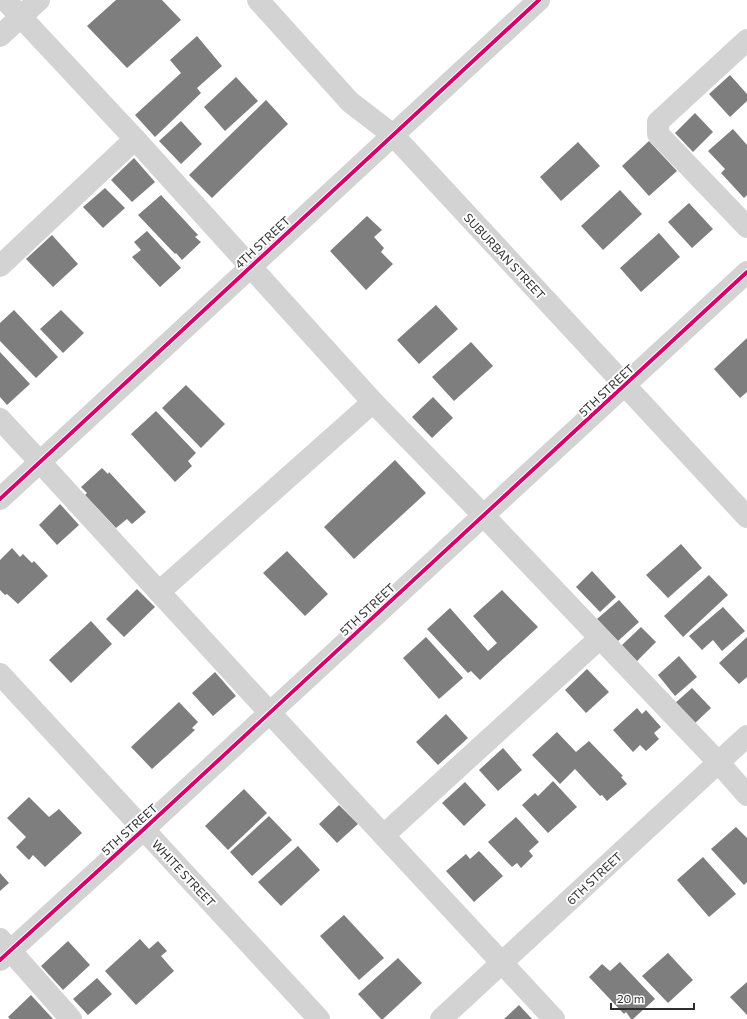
<svg xmlns="http://www.w3.org/2000/svg" width="747" height="1019" font-family="Commissioner,sans-serif">
<style>
.building{fill:#7e7e7e}
.lines{fill:none;stroke-linecap:round;stroke-linejoin:round}
.minor{stroke:#d3d3d3;stroke-width:22}
.cycleway-casing{stroke:#fff;stroke-width:6}
.cycleway{stroke:#d6006c;stroke-width:4}
.labels{text-anchor:middle;dominant-baseline:central;stroke-width:4;stroke-linejoin:round;paint-order:stroke}
.street-label{font-size:12px;fill:#2e2e2e;stroke:#fff}
</style>
<rect width="100%" height="100%" fill="#fff"/>
<!-- building -->
<g class="building">
<path d="M 116,0 L 162,0 L 181,20 L 127,68 L 87,26 Z"/>
<path d="M 197,36 L 222,66 L 197,88 L 201,93 L 155,137 L 135,115 L 181,73 L 170,60 Z"/>
<path d="M 730,75 L 747,94 L 747,101 L 730,117 L 709,94 Z"/>
<path d="M 236,77 L 258,101 L 225,131 L 204,107 Z"/>
<path d="M 266,100 L 288,124 L 212,198 L 189,175 Z"/>
<path d="M 695,113 L 713,132 L 693,152 L 675,133 Z"/>
<path d="M 181,121 L 202,144 L 181,164 L 159,141 Z"/>
<path d="M 733,129 L 747,145 L 747,195 L 744,198 L 721,173 L 725,169 L 708,151 Z"/>
<path d="M 649,141 L 677,171 L 649,196 L 622,166 Z"/>
<path d="M 578,142 L 600,166 L 561,201 L 540,177 Z"/>
<path d="M 134,158 L 155,182 L 132,202 L 111,180 Z"/>
<path d="M 105,188 L 125,208 L 103,228 L 83,207 Z"/>
<path d="M 620,190 L 642,214 L 603,250 L 581,226 Z"/>
<path d="M 161,195 L 198,235 L 195,237 L 201,242 L 182,260 L 176,253 L 175,254 L 138,215 Z"/>
<path d="M 689,203 L 713,229 L 692,248 L 668,222 Z"/>
<path d="M 367,216 L 382,230 L 374,237 L 384,248 L 381,252 L 393,264 L 366,290 L 330,251 Z"/>
<path d="M 147,231 L 181,268 L 160,287 L 132,257 L 141,250 L 134,242 Z"/>
<path d="M 659,233 L 680,257 L 641,292 L 620,268 Z"/>
<path d="M 52,235 L 78,264 L 53,287 L 26,259 Z"/>
<path d="M 436,305 L 458,329 L 419,364 L 397,340 Z"/>
<path d="M 14,310 L 58,357 L 36,378 L 0,341 L 0,323 Z"/>
<path d="M 61,310 L 84,333 L 63,353 L 40,329 Z"/>
<path d="M 747,338 L 747,392 L 740,398 L 714,369 Z"/>
<path d="M 471,342 L 493,366 L 454,401 L 432,377 Z"/>
<path d="M 0,352 L 30,384 L 7,405 L 0,397 Z"/>
<path d="M 186,385 L 225,424 L 201,448 L 162,408 Z"/>
<path d="M 433,397 L 453,418 L 432,438 L 412,417 Z"/>
<path d="M 156,411 L 196,453 L 188,461 L 192,466 L 175,482 L 131,434 Z"/>
<path d="M 395,460 L 426,493 L 354,559 L 324,527 Z"/>
<path d="M 102,468 L 108,474 L 109,472 L 146,512 L 132,524 L 127,519 L 116,528 L 85,495 L 87,493 L 81,487 Z"/>
<path d="M 60,504 L 79,525 L 57,545 L 39,525 Z"/>
<path d="M 681,544 L 702,568 L 668,598 L 646,575 Z"/>
<path d="M 12,548 L 20,557 L 23,554 L 32,563 L 34,561 L 48,576 L 18,604 L 7,594 L 5,595 L 0,590 L 0,560 Z"/>
<path d="M 287,551 L 328,594 L 305,616 L 263,573 Z"/>
<path d="M 592,571 L 616,597 L 600,612 L 576,587 Z"/>
<path d="M 709,575 L 728,595 L 683,637 L 664,616 Z"/>
<path d="M 137,589 L 155,607 L 124,637 L 106,619 Z"/>
<path d="M 502,590 L 538,627 L 480,680 L 471,671 L 468,673 L 427,629 L 450,608 L 488,651 L 497,643 L 473,616 Z"/>
<path d="M 619,600 L 639,622 L 618,641 L 597,619 Z"/>
<path d="M 723,607 L 745,631 L 722,651 L 713,640 L 702,650 L 689,636 Z"/>
<path d="M 91,621 L 112,644 L 71,683 L 49,660 Z"/>
<path d="M 641,627 L 656,642 L 637,661 L 622,645 Z"/>
<path d="M 426,637 L 463,678 L 439,699 L 403,658 Z"/>
<path d="M 747,637 L 747,677 L 739,684 L 719,663 Z"/>
<path d="M 679,656 L 697,677 L 675,696 L 658,675 Z"/>
<path d="M 587,669 L 609,692 L 586,713 L 565,690 Z"/>
<path d="M 215,672 L 236,696 L 213,716 L 192,693 Z"/>
<path d="M 692,688 L 711,708 L 693,725 L 674,704 Z"/>
<path d="M 179,702 L 198,722 L 192,728 L 195,730 L 152,769 L 131,747 Z"/>
<path d="M 637,708 L 642,714 L 646,710 L 661,727 L 654,733 L 659,739 L 646,751 L 640,745 L 633,752 L 613,730 Z"/>
<path d="M 446,714 L 468,738 L 438,765 L 416,742 Z"/>
<path d="M 557,732 L 576,752 L 589,741 L 623,776 L 621,777 L 627,784 L 607,801 L 602,795 L 600,796 L 575,769 L 560,784 L 532,755 Z"/>
<path d="M 503,748 L 522,770 L 498,791 L 479,770 Z"/>
<path d="M 553,781 L 577,807 L 548,833 L 522,805 L 535,793 L 538,796 Z"/>
<path d="M 465,782 L 486,805 L 464,826 L 442,803 Z"/>
<path d="M 244,789 L 267,813 L 228,850 L 205,826 Z"/>
<path d="M 29,797 L 49,817 L 59,809 L 82,833 L 45,867 L 33,855 L 29,860 L 16,847 L 26,837 L 7,818 Z"/>
<path d="M 339,805 L 358,824 L 337,843 L 319,824 Z"/>
<path d="M 269,816 L 292,840 L 252,876 L 230,852 Z"/>
<path d="M 516,817 L 539,842 L 529,851 L 533,856 L 521,868 L 517,863 L 512,867 L 488,842 Z"/>
<path d="M 736,827 L 747,838 L 747,882 L 744,885 L 711,849 Z"/>
<path d="M 298,846 L 320,870 L 281,906 L 258,882 Z"/>
<path d="M 479,851 L 503,876 L 474,902 L 446,871 L 466,854 L 470,859 Z"/>
<path d="M 703,857 L 736,894 L 709,917 L 677,880 Z"/>
<path d="M 0,873 L 9,883 L 0,891 Z"/>
<path d="M 344,915 L 384,958 L 359,980 L 320,936 Z"/>
<path d="M 140,939 L 149,949 L 158,941 L 167,951 L 161,956 L 174,971 L 136,1005 L 105,971 Z"/>
<path d="M 68,941 L 90,965 L 63,990 L 41,966 Z"/>
<path d="M 668,953 L 693,980 L 668,1003 L 642,976 Z"/>
<path d="M 398,958 L 422,983 L 383,1019 L 381,1019 L 358,994 Z"/>
<path d="M 620,962 L 655,999 L 633,1019 L 631,1019 L 626,1012 L 624,1014 L 589,977 L 602,964 L 610,971 Z"/>
<path d="M 97,978 L 112,994 L 88,1015 L 73,999 Z"/>
<path d="M 747,982 L 747,1015 L 730,997 Z"/>
<path d="M 31,995 L 53,1019 L 10,1019 L 8,1017 Z"/>
<path d="M 519,1005 L 532,1019 L 504,1019 Z"/>
</g>
<g class="lines">
<!-- minor -->
<g class="minor">
<path d="M 258,0 L 350,102 L 393,135 L 747,517"/>
<path d="M 0,36 L 39,0"/>
<path d="M 747,40 L 658,122 L 658,134 L 747,227"/>
<path d="M 135,139 L 373,402 L 484,516 L 719,763 L 747,795"/>
<path d="M 0,266 L 135,139 L 5,0"/>
<path d="M 0,419 L 40,462 L 270,713 L 554,1019"/>
<path d="M 0,499 L 539,0"/>
<path d="M 159,592 L 373,402"/>
<path d="M 0,674 L 319,1019"/>
<path d="M 384,835 L 600,638"/>
<path d="M 0,939 L 71,1019"/>
<path d="M 0,960 L 144,829 L 747,272"/>
<path d="M 441,1019 L 747,736"/>
</g>
<!-- cycleway casing -->
<g class="cycleway-casing">
<g id="cycleway">
<path d="M 0,499 L 539,0"/>
<path d="M 0,960 L 144,829 L 747,272"/>
</g>
</g>
<!-- cycleway -->
<use href="#cycleway" class="cycleway"/>
</g>
<g class="labels">
<!-- street labels -->
<g class="street-label">
<text transform="translate(262 242) rotate(-43)">4TH STREET</text>
<text transform="translate(505 256) rotate(47)">SUBURBAN STREET</text>
<text transform="translate(606 390) rotate(-43)">5TH STREET</text>
<text transform="translate(367 609) rotate(-43)">5TH STREET</text>
<text transform="translate(129 829) rotate(-42)">5TH STREET</text>
<text transform="translate(184 873) rotate(47)">WHITE STREET</text>
<text transform="translate(594 878) rotate(-43)">6TH STREET</text>
</g>
</g>
<!-- scale -->
<path d="M611 1003v6h83v-6" fill="none" stroke="#2e2e2e" stroke-width="2"/>
<text x="617" y="1003" font-size="12" fill="#2e2e2e" stroke="#ffffff" stroke-width="3" paint-order="stroke">20 m</text>
</svg>
